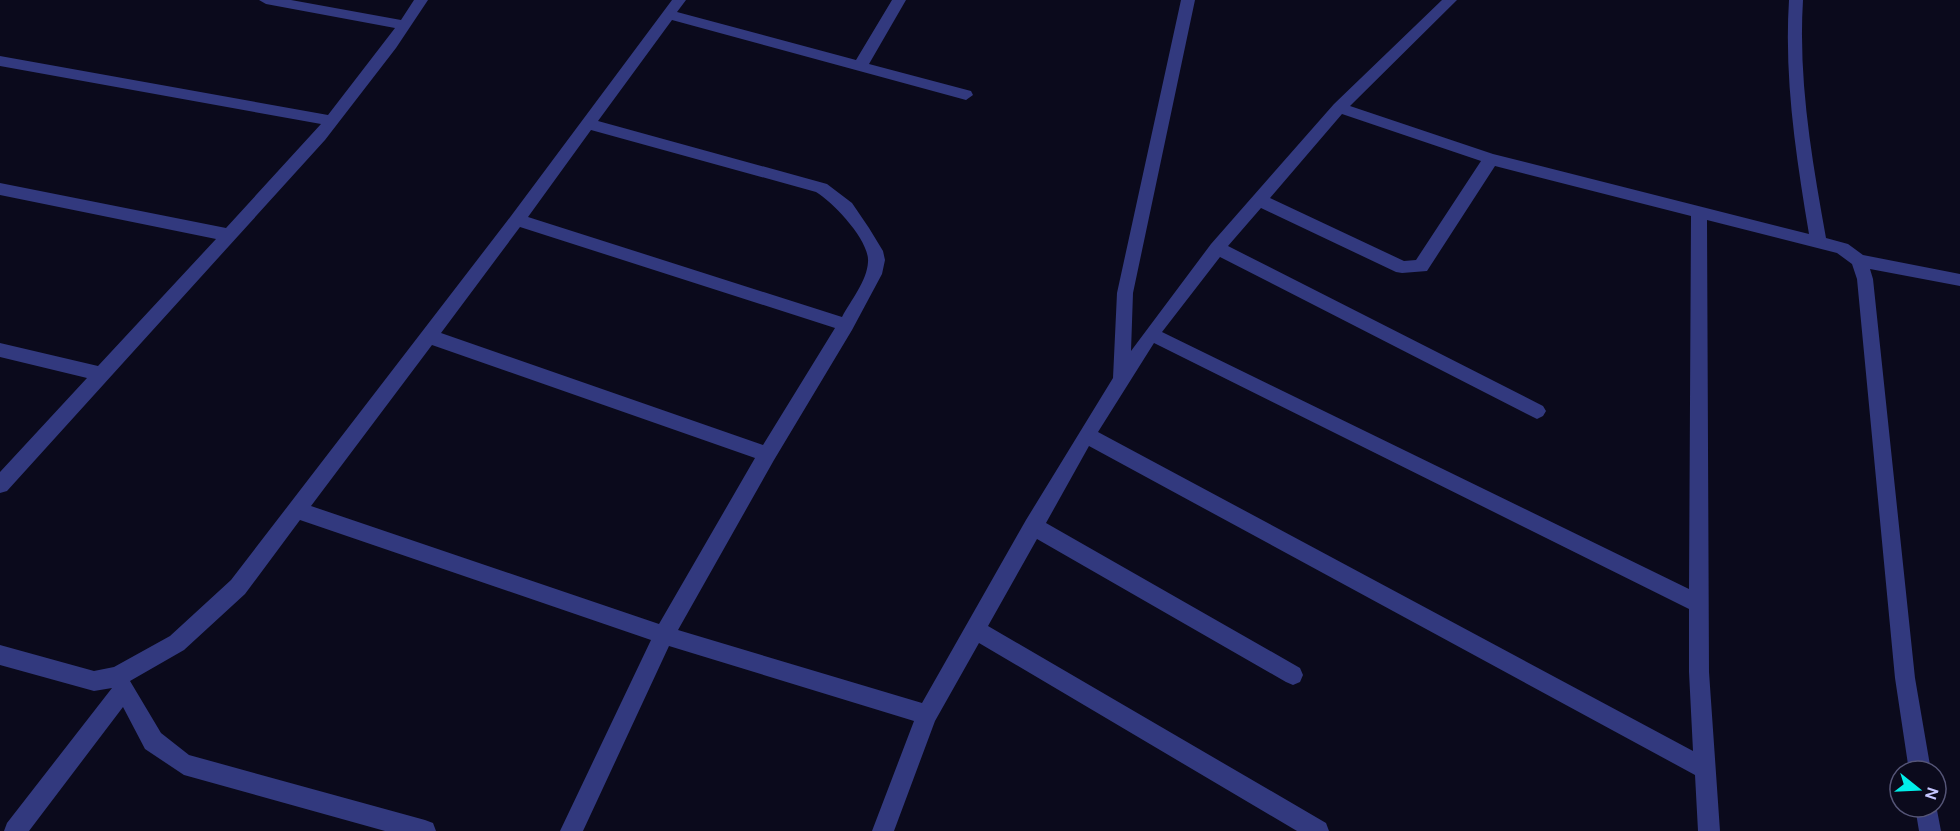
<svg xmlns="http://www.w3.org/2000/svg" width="1960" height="831" font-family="'DM Sans',sans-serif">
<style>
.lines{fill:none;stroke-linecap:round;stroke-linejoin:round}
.minor{fill:#32397e;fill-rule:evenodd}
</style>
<rect width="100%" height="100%" fill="#0b0a1c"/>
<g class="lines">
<!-- minor -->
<g class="minor">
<path d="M 259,0 L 291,0 L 401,20 L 414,0 L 428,0 L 396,48 L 325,140 L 7,491 L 0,493 L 0,472 L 87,378 L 0,357 L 0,343 L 98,366 L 216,239 L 0,195 L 0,183 L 226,228 L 321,124 L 0,66 L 0,56 L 328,115 L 395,28 L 266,4 Z"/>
<path d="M 672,0 L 686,0 L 677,12 L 856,60 L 892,0 L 906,0 L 869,64 L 971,91 L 973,95 L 966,100 L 672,20 L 598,121 L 827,184 L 852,203 L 869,228 L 883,251 L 885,260 L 882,274 L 852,330 L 774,460 L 678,630 L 922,703 L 1026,520 L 1113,378 L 1117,293 L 1181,0 L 1195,0 L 1133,293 L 1131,351 L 1211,244 L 1334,104 L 1442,0 L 1457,0 L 1350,106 L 1493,154 L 1809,234 C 1796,156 1784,79 1789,0 L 1803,0 C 1798,81 1812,159 1826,238 L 1848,244 L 1863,255 L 1960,274 L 1960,286 L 1870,269 L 1873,279 L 1915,678 L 1931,771 L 1909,771 L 1895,678 L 1857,279 L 1852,264 L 1837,253 L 1707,220 L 1709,672 L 1720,831 L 1698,831 L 1695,775 L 1089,446 L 1046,523 L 1300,668 L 1303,675 L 1300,682 L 1293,685 L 1286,682 L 1037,539 L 988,626 L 1326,823 L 1329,831 L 1297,831 L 979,643 L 935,721 L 894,831 L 872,831 L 914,721 L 669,646 L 583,831 L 560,831 L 651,640 L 300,520 L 245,594 L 184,650 L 130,681 L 161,733 L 189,755 L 425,820 L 433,823 L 436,831 L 385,831 L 184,775 L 145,749 L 123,707 L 29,831 L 4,831 L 7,823 L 112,688 L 94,691 L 0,665 L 0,645 L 94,671 L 114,667 L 170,636 L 231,580 L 511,216 ZM 1342,114 L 1481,161 L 1416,260 L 1404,261 L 1270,198 ZM 591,130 L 816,192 C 833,202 870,241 868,262 C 867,281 851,300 842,317 L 528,217 ZM 1495,166 L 1691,216 L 1689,589 L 1162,332 L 1220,257 L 1531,416 L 1537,419 L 1543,416 L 1546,411 L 1543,406 L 1228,246 L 1261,208 L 1396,272 L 1402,273 L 1427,271 ZM 520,227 L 835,328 L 763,445 L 441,333 ZM 1154,343 L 1689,609 L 1689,672 L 1693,751 L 1098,432 ZM 432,345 L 755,458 L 659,624 L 311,506 Z"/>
<path d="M 1936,805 L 1941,831 L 1919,831 L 1915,807 L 1936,807 Z"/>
</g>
</g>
<!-- north arrow -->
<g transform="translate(1918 789) rotate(108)"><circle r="28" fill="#0b0a1c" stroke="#555577" stroke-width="1.5"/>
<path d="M0-4.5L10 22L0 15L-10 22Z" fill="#00f0ea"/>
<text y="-9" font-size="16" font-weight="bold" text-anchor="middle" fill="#c5c6ff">N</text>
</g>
</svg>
